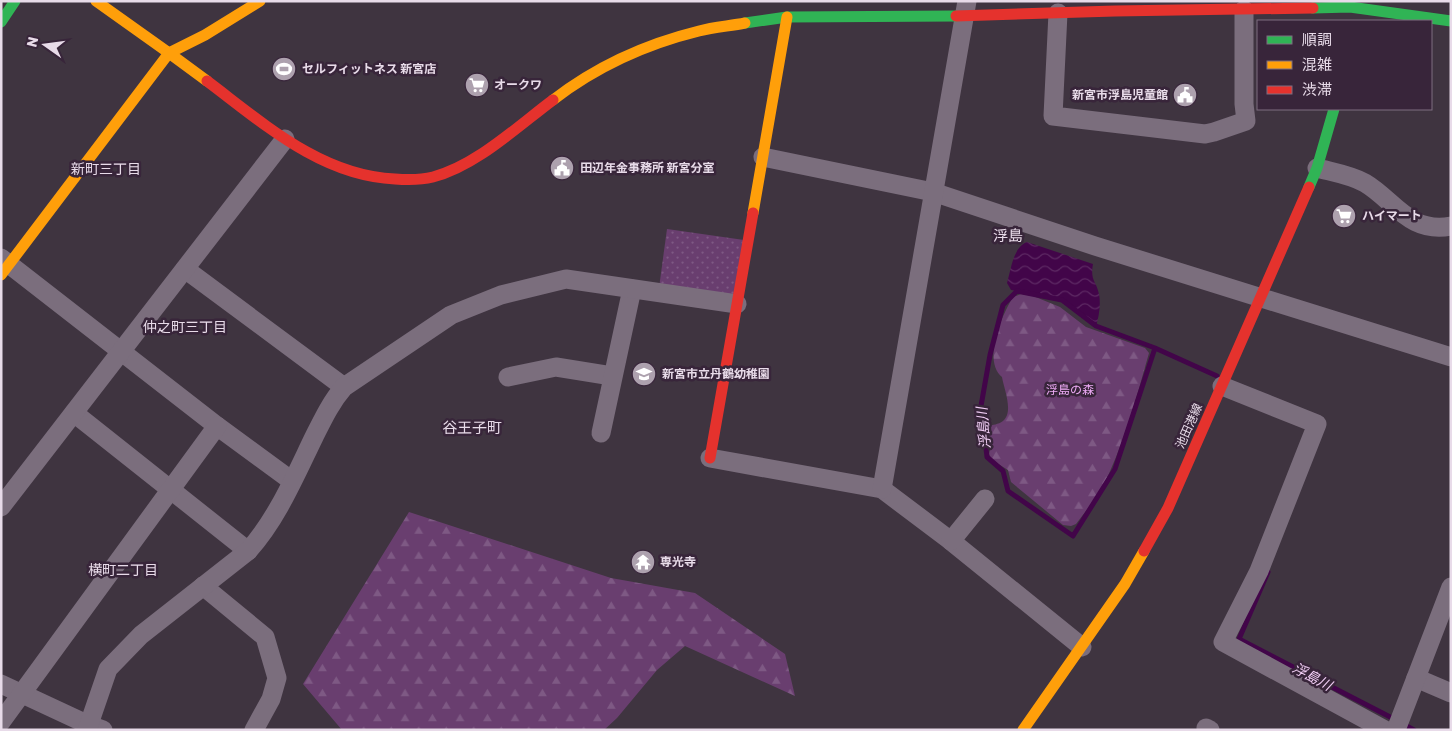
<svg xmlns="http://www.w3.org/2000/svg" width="1452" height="731" font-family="Rubik,'Noto Sans JP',sans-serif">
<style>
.forest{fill:url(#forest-firs)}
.park{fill:url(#park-dots)}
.water{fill:url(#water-waves)}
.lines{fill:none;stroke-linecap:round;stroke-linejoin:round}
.stream{stroke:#420549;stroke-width:5}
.street{stroke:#7b6e7d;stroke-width:19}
.fast{stroke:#30b455;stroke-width:11}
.slow{stroke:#ff9f0a;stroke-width:11}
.jam{stroke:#e5322d;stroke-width:11}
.labels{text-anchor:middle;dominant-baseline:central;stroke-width:5;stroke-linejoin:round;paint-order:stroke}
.poi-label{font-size:12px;font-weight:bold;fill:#e8dbe9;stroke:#38253a;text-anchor:start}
.park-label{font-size:12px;fill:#f0acf8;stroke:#38253a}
.street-label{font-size:12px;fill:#e8dbe9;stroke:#38253a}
.neighbourhood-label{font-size:14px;fill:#e8dbe9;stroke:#38253a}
.water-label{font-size:14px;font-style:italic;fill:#f1cef5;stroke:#38253a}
.quarter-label{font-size:15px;fill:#e8dbe9;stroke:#38253a}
</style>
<defs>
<pattern id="forest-firs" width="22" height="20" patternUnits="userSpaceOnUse" patternTransform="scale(1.25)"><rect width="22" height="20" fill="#693e6f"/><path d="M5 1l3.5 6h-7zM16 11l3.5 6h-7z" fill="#7e5984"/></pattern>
<pattern id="park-dots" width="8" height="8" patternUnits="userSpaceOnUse" patternTransform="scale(1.25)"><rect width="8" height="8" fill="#693e6f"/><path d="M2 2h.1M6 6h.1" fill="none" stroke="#7e5984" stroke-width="1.8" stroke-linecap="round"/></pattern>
<pattern id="water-waves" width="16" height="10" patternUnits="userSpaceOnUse" patternTransform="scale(1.25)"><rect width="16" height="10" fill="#420549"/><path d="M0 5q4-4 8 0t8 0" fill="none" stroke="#5d2963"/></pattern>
</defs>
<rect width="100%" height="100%" fill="#3f3440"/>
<!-- forest -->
<g class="forest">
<path d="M 1021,294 L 1033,296 L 1060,307 L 1086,327 L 1145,348 L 1149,353 C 1136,399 1123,448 1101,490 C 1094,502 1084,513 1076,524 L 1071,526 L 1063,525 L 1011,482 L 1008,470 L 992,460 L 989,454 L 991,446 L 988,427 C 993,424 998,425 1003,421 C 1014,412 1004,389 1002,377 C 982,360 1002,315 1013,297 Z"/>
<path d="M 409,512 L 611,578 L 695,593 L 785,654 L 795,696 L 685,646 L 657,670 L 617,718 L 604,730 L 342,730 L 303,684 Z"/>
</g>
<!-- park -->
<path class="park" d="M 667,229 L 744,240 L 735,300 L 659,288 Z"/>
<!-- water -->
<path class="water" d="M 1027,242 L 1093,264 C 1090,281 1096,280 1099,294 C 1101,304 1099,317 1096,326 L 1062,300 L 1011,290 L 1007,283 C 1011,270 1013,247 1027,242 Z"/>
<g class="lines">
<!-- stream -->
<g class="stream">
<path d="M 1155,348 L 1115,469 L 1073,536 L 1008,491 L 1003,471 L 987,457 L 981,406 L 990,355 L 1003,305 L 1017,291 L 1062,300 L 1096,326 L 1155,348 L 1217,376"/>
<path d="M 1268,572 L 1239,639 L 1396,720"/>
<path d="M 1403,724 L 1414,730"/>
</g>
<!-- street -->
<g class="street">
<path d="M 1058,13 L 1053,116 L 1205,134 L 1214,132 L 1246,121 L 1244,104 L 1244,10"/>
<path d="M 763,157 L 933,192 L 1095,246 L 1451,357"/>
<path d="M 1317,168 C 1332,172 1351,175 1365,183 C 1394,200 1409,234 1451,226"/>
<path d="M 1,258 L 217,426 L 292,481"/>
<path d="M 185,269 L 344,387"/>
<path d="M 508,377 L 556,367 L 612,376"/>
<path d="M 1222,386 L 1317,424 L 1259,571 L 1223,642 L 1385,730"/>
<path d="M 74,413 L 248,551"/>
<path d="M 601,433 L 632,289"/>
<path d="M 710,458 L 882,489 L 951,541 L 1082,647"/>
<path d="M 882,489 L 967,1"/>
<path d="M 1,507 L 285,139"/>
<path d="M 951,541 L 985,499"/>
<path d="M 203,586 L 265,637 L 277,678 L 271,699 L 254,730"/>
<path d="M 1416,678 L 1451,693"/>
<path d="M 1,684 L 89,725 L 103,730"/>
<path d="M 1,722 L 217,426"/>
<path d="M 1206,728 L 1210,730"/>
<path d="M 87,730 L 108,669 L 141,635 L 248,551 C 277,519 295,476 314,437 C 323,419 331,402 344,387 L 451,315 L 501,295 L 566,279 L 737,304"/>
<path d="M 1396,730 L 1451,587"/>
</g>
<!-- fast -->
<g class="fast">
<path d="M 1313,8 L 1350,7 L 1451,21"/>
<path d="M 1,22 L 15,1"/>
<path d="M 745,23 L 787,17 L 956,16"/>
<path d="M 1309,187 L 1317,168 L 1334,109"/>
</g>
<!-- slow -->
<g class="slow">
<path d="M 96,1 L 169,53 L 205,35 L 260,1"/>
<path d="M 553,100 C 597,66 646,44 699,31 C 714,27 730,26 745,23"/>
<path d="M 753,213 L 787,17"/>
<path d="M 1,275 L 169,53 L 207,81"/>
<path d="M 1023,730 L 1125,584 L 1144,551"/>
</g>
<!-- jam -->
<g class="jam">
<path d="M 956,16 L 1115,11 L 1313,8"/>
<path d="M 207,81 C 263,123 321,176 395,179 C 407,180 421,180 433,177 C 476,166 518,126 553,100"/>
<path d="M 710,458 L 753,213"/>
<path d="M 1144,551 L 1168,508 L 1309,187"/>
</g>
</g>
<!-- icons -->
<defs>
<g id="stadium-disc" transform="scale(1.25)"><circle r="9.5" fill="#ada1ae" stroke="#38253a"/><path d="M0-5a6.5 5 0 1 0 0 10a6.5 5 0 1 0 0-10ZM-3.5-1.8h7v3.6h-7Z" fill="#fff"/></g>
<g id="supermarket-disc" transform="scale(1.25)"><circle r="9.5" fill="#ada1ae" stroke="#38253a"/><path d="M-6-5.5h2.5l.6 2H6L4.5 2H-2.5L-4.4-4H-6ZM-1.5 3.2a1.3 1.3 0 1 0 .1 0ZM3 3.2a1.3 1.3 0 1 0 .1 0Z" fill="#fff"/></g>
<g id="civic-disc" transform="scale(1.25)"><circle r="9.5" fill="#ada1ae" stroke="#38253a"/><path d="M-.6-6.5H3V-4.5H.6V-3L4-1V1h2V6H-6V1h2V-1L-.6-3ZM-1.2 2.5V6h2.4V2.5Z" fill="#fff"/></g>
<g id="school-disc" transform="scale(1.25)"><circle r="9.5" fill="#ada1ae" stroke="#38253a"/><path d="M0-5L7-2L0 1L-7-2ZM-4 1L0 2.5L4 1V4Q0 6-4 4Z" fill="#fff"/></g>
<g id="temple-disc" transform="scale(1.25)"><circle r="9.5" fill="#ada1ae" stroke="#38253a"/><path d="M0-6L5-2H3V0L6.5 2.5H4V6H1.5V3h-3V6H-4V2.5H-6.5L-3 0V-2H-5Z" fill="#fff"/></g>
</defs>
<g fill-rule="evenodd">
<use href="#stadium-disc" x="284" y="69"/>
<use href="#supermarket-disc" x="477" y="85"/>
<use href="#civic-disc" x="1185" y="95"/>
<use href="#civic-disc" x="562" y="168"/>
<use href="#supermarket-disc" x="1344" y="216"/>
<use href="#school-disc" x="644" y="374"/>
<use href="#temple-disc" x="643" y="562"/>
</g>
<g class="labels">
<!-- poi labels -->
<g class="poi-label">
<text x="302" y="69">セルフィットネス 新宮店</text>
<text x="494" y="85">オークワ</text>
<text x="1168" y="95" text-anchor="end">新宮市浮島児童館</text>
<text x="580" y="168">田辺年金事務所 新宮分室</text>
<text x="1362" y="216">ハイマート</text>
<text x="662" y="374">新宮市立丹鶴幼稚園</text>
<text x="660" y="562">専光寺</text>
</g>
<!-- park labels -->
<g class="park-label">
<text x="1070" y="390">浮島の森</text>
</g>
<!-- street labels -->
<g class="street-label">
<text transform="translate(1189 426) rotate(-66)">池田港線</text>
</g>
<!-- neighbourhood labels -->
<g class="neighbourhood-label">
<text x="106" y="169">新町三丁目</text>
<text x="185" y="327">仲之町三丁目</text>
<text x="123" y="570">横町二丁目</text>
</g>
<!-- water labels -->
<g class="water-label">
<text transform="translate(984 428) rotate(-95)">浮島川</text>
<text transform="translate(1312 677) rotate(28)">浮島川</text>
</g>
<!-- quarter labels -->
<g class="quarter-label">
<text x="1008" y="236">浮島</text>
<text x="472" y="428">谷王子町</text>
</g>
</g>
<!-- border -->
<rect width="1452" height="731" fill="none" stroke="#e8dbe9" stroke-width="5"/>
<!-- legend -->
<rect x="1257" y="20" width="175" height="90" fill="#38253a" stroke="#7e6e80"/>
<rect x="1267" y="36" width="25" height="8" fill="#30b455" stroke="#7e6e80"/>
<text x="1302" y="45" font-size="15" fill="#e8dbe9">順調</text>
<rect x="1267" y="61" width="25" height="8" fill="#ff9f0a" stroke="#7e6e80"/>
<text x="1302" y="70" font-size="15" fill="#e8dbe9">混雑</text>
<rect x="1267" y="86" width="25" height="8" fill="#e5322d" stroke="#7e6e80"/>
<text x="1302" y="95" font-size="15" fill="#e8dbe9">渋滞</text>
<!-- north arrow -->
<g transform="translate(45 45) rotate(284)" stroke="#38253a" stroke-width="4" paint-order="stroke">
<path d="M0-4L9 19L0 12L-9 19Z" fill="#e8dbe9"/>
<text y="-8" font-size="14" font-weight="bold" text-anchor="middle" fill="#e8dbe9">N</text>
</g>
</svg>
